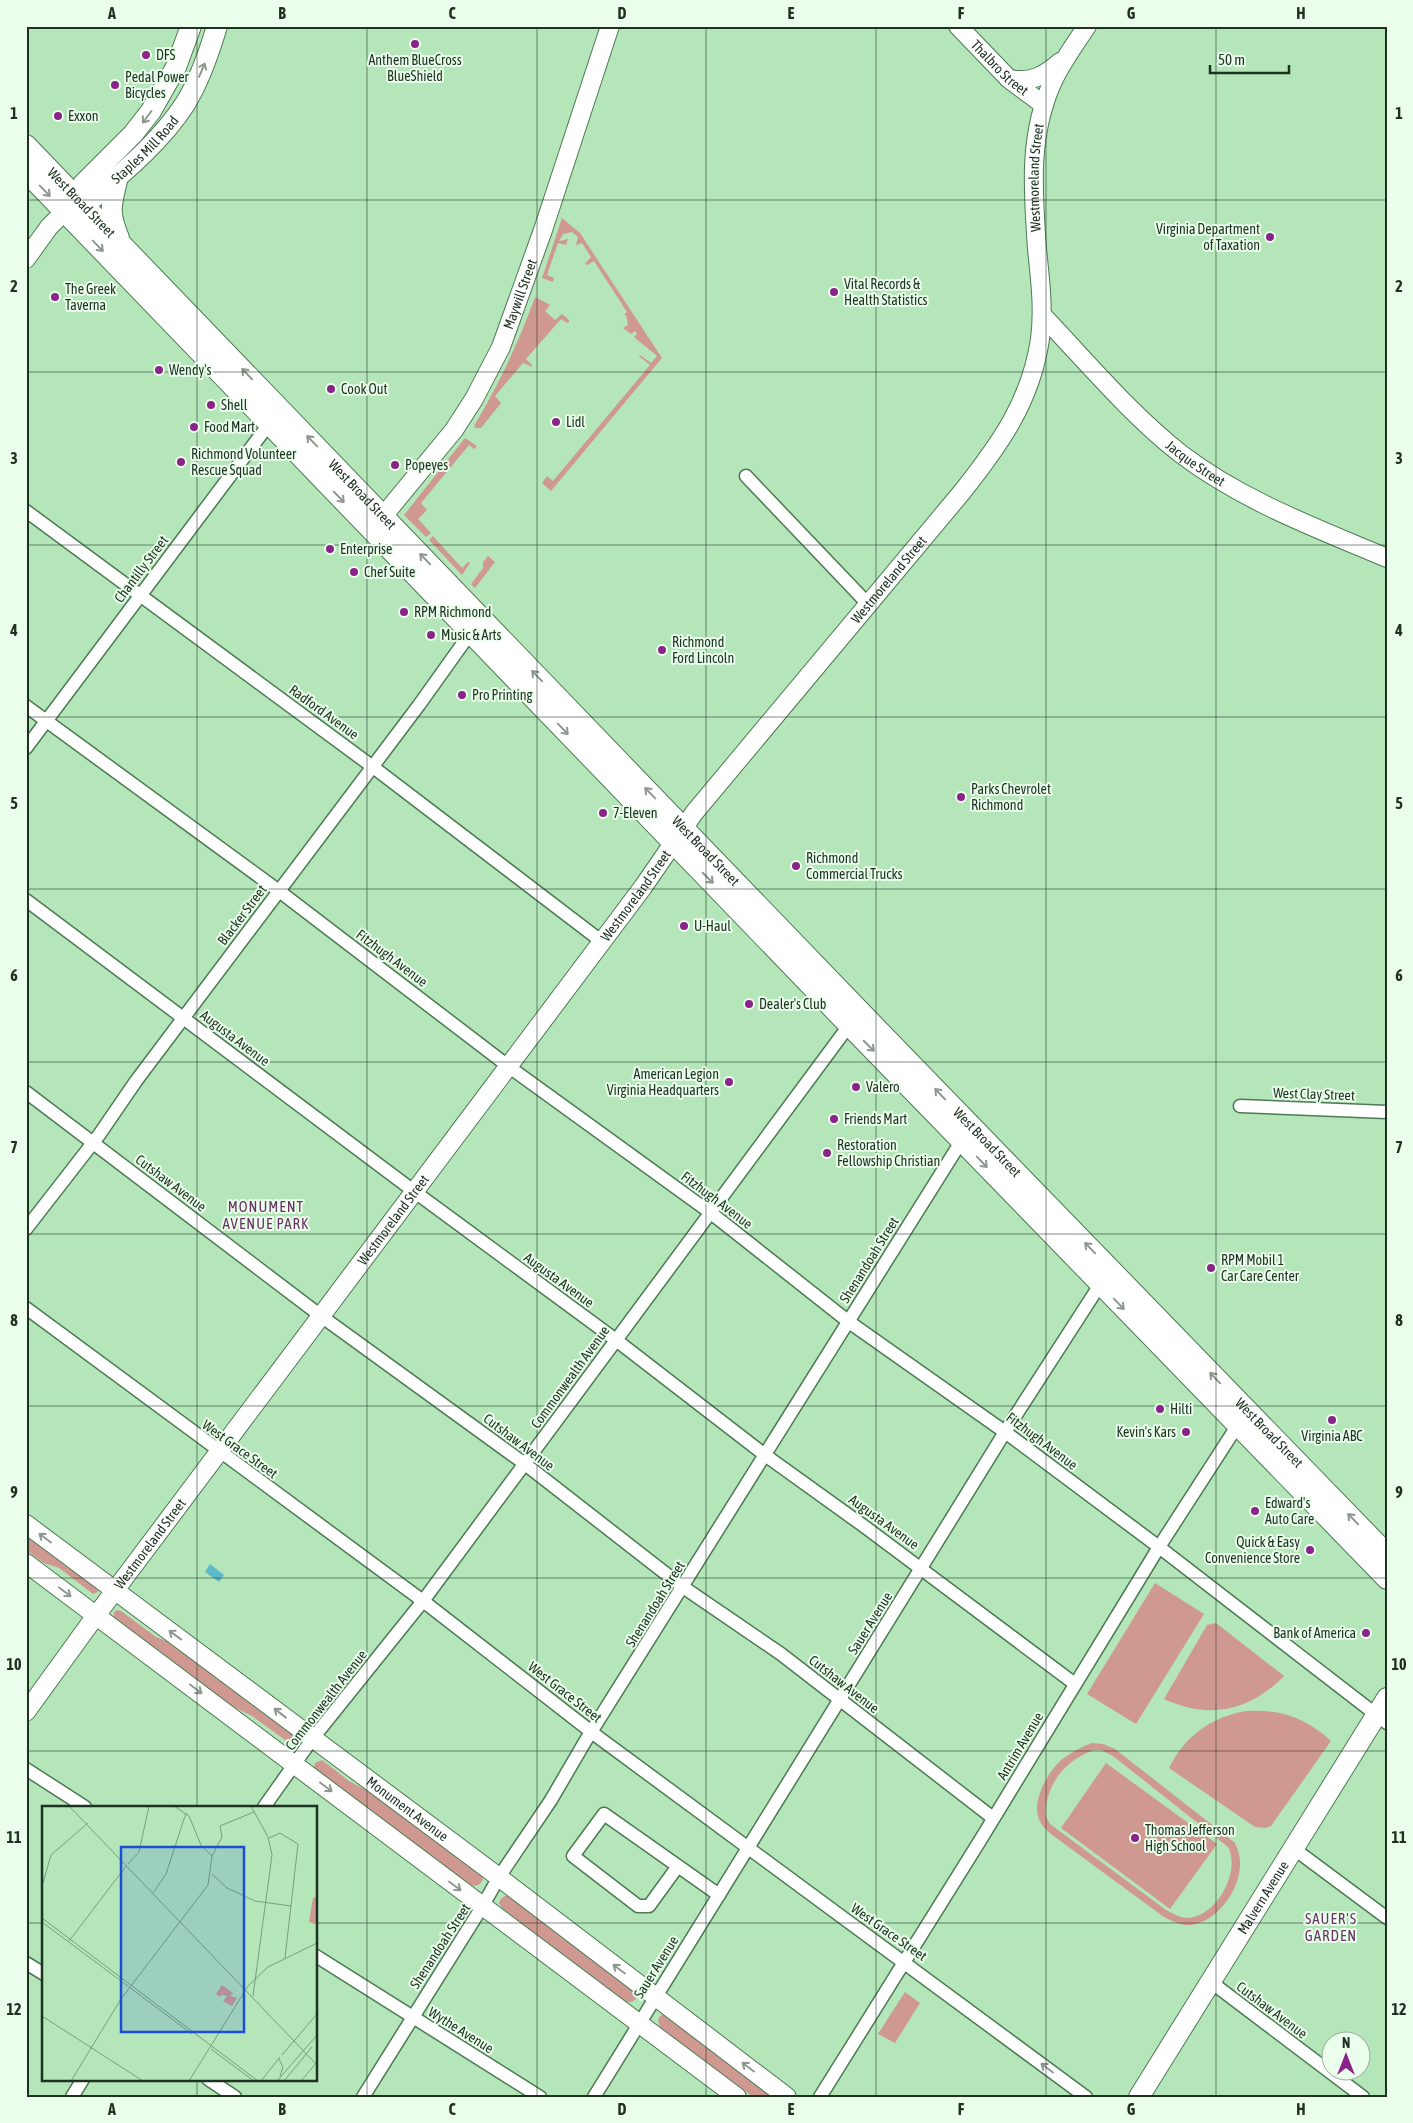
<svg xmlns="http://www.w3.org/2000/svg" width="1413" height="2123" font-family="'Asap Condensed',sans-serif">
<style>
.green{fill:#cf9991;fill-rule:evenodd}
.water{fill:#5ebac8}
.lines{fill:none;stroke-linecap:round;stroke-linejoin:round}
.street-casing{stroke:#4c7a53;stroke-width:15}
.secondary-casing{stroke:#4c7a53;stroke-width:20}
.primary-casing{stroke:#4c7a53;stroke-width:22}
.street{stroke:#fff;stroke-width:12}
.secondary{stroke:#fff;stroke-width:18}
.primary{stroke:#fff;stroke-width:20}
.oneway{stroke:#8e9890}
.grid{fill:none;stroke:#1e3221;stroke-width:1;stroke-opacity:0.55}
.poi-dot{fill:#8a238a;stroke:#ebfeec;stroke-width:2}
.labels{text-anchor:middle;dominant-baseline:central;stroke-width:4;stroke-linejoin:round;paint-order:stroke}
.poi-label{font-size:14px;fill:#1e3221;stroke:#ebfeec;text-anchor:start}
.street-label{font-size:14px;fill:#1e3221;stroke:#ebfeec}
.neighbourhood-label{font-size:15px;letter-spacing:1px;fill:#663364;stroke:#ebfeec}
.inset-road{fill:none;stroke:#789e7d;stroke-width:1}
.view{fill:#1d4ed8;fill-opacity:0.15;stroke:#1d4ed8;stroke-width:2.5}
.inset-edge{fill:none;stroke:#1e3221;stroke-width:2.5}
.neatline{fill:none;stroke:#1e3221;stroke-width:2}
.grid-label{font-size:16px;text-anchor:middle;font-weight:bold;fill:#1e3221}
</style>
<rect width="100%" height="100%" fill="#b4e6ba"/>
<!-- green -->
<g class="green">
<path d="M 562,218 L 580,233 L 662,358 L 551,491 L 542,483 L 547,476 L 553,481 L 650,365 L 639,356 L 640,355 L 651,363 L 657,356 L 634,337 L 637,334 L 635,331 L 631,334 L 623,328 L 628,325 L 626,315 L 624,315 L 627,312 L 594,261 L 587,265 L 585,264 L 591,257 L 582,243 L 576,245 L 578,237 L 572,232 L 563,234 L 559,241 L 568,239 L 566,245 L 558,243 L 547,275 L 554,278 L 553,282 L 542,278 Z"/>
<path d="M 535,297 L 550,305 L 545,311 L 555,320 L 562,314 L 569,320 L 569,322 L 567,323 L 561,319 L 526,359 L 532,365 L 532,367 L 523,363 L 495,396 L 501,403 L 481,428 L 476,428 L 474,426 C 499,384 518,344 535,297 Z"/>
<path d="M 465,438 L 477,446 L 474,449 L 469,445 L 421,503 L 427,510 L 418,519 L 431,533 L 426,537 L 404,515 Z"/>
<path d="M 433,536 L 462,568 L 468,562 L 470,563 L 462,575 L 429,540 Z"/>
<path d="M 488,556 L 495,562 L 475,588 L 471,584 L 483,568 L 483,562 Z"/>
<path d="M 26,1535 L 97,1588 L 98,1592 L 93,1594 L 59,1568 L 44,1563 L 26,1550 Z"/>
<path d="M 1155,1583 L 1204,1614 L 1136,1724 L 1087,1694 Z"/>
<path d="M 117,1610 L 121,1611 L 156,1637 L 179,1646 L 292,1731 L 292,1739 L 285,1740 L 252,1716 L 228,1704 L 114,1618 L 114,1612 Z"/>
<path d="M 1216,1623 L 1284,1676 C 1250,1711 1210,1720 1164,1699 L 1207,1625 Z"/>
<path d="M 1246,1711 C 1280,1709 1306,1718 1331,1741 L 1271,1826 L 1265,1828 L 1255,1827 L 1169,1768 C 1185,1736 1211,1717 1246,1711 Z"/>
<path d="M 1092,1743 L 1103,1744 L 1115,1749 L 1234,1842 C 1253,1871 1224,1921 1191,1925 C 1181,1926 1172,1921 1164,1917 L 1055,1837 C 1050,1833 1044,1829 1041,1823 C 1029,1805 1047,1773 1061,1760 C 1070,1753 1081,1747 1092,1743 ZM 1093,1750 L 1101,1750 L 1113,1756 L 1228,1847 C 1241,1871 1217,1917 1187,1918 C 1180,1918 1172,1913 1166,1910 L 1050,1824 C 1044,1815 1045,1807 1048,1797 C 1055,1773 1070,1760 1093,1750 Z"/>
<path d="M 322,1760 L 349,1781 L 377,1796 L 482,1874 L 483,1879 L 480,1884 L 475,1886 L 468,1884 L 314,1768 L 315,1763 Z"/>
<path d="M 1106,1763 L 1217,1844 L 1170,1909 L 1061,1828 Z"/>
<path d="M 505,1896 L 511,1896 L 638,1993 C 637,2001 631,2004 624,2001 L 502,1908 L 499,1903 L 501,1899 Z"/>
<path d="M 905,1992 L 920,2003 L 895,2043 L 878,2034 Z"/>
<path d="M 667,2013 L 781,2097 L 753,2097 L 660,2027 L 658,2020 L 660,2016 Z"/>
</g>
<!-- water -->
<path class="water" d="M 210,1564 L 224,1575 L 219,1582 L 205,1572 Z"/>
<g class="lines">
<!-- street casing -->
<g class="street-casing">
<g id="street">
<path d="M 746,476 L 868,604"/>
<path d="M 26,511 L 373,767 L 601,941"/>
<path d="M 26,706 L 279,891 L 508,1066 L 711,1213 L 849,1322 L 1005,1432 L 1159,1547 L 1387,1723"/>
<path d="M 26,748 L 272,420"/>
<path d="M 26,900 L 415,1192 L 616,1340 L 765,1455 L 861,1524 L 1075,1684"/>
<path d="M 26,1092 L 321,1316 L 525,1464 L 683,1587 L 781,1654 L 993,1818"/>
<path d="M 1240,1106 L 1387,1112"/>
<path d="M 26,1229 L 99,1135 L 136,1081 L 419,705 L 474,628"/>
<path d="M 26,1308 L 423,1601 L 598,1737 L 1086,2097"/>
<path d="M 26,1769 L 85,1807"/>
<path d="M 264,1807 L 313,1738 L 423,1601 L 853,1020"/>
<path d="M 1293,1848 L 1387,1918"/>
<path d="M 678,1866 L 649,1906 L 638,1906 L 573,1856 L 604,1814 L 719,1895"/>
<path d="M 316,1956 L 540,2097"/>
<path d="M 26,1963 L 44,1974"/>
<path d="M 1211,1982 L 1363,2097"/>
<path d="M 208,2079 L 235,2097"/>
<path d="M 72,2097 L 83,2079"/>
<path d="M 363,2097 L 482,1907 L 499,1877 L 551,1800 L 586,1740 L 964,1137"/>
<path d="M 594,2097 L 1005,1432 L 1103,1280"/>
<path d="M 820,2097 L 981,1839 L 1159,1547 L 1241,1420"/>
</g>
</g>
<!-- secondary casing -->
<g class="secondary-casing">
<g id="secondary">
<path id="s1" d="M 958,26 L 1009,79 L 1044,105"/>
<path d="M 1009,79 C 1031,83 1044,76 1060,62"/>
<path d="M 26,259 L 49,227 L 65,211"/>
<path id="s2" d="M 1042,315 C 1087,362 1130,414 1181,454 C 1243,501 1316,528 1387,558"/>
<path id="s3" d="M 375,526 L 454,430 L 474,399 L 501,347 L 543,230 L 610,26"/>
<path id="s4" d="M 26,1524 L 492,1872 L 787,2097"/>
<path d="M 26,1563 L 737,2097"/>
<path id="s5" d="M 26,1712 L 89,1625 L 643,887 L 694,813 L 962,492 C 1000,444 1031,401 1040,339 C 1044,309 1040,278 1037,249 C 1033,191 1028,135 1053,81 C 1062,62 1075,44 1087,26"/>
</g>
</g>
<!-- primary casing -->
<g class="primary-casing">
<g id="primary">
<path id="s6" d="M 26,145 L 860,1011 L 1387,1554"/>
<path d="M 26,172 L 838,1014 L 1387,1579"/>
<path d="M 118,176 C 112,205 107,209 119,238"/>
<path id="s7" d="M 78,198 L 93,198 C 126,170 161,141 185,104 C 200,80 209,53 217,26"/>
<path d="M 70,206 L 78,198 L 83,184 L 133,134 L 151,111 L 176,67 L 191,26"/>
<path id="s8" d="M 1139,2097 L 1387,1698"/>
</g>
</g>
<!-- street -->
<use href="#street" class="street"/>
<!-- secondary -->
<use href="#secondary" class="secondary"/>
<!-- primary -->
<use href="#primary" class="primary"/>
</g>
<!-- one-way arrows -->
<defs><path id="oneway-shaft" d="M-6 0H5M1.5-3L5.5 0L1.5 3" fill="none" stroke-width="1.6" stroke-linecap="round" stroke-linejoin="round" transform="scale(1.25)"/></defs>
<g class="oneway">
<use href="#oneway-shaft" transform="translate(202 70) rotate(-67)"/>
<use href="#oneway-shaft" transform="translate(147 117) rotate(127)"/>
<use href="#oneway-shaft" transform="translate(45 191) rotate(46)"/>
<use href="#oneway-shaft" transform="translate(98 246) rotate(46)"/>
<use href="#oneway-shaft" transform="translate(247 374) rotate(-134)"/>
<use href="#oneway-shaft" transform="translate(312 441) rotate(-134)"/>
<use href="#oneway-shaft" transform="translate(339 497) rotate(46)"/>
<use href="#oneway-shaft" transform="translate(425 559) rotate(-134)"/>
<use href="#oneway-shaft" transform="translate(537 676) rotate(-134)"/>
<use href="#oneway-shaft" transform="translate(563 729) rotate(46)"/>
<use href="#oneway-shaft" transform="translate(650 793) rotate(-134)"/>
<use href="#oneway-shaft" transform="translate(708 878) rotate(45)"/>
<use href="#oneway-shaft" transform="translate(869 1046) rotate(45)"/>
<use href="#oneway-shaft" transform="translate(940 1094) rotate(-134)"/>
<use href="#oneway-shaft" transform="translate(982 1162) rotate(46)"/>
<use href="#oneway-shaft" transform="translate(1090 1248) rotate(-134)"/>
<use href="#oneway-shaft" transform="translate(1119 1304) rotate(46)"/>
<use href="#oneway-shaft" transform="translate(1215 1378) rotate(-134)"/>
<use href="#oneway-shaft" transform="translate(1353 1519) rotate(-134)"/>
<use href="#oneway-shaft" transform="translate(45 1538) rotate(-143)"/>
<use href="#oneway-shaft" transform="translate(65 1592) rotate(37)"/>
<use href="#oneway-shaft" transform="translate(175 1635) rotate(-144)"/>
<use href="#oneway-shaft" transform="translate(196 1689) rotate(37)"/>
<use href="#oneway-shaft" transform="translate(280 1713) rotate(-142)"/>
<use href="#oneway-shaft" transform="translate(326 1787) rotate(37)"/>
<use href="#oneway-shaft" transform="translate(455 1886) rotate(37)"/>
<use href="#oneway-shaft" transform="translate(619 1969) rotate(-143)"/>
<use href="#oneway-shaft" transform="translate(748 2067) rotate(-143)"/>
<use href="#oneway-shaft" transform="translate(1047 2068) rotate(-143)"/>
</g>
<!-- grid -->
<path class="grid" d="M 197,26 L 197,1807M 367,26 L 367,2097M 537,26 L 537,2097M 706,26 L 706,2097M 876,26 L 876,2097M 1046,26 L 1046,2097M 1216,26 L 1216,2097M 26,200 L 1387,200M 26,372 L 1387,372M 26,545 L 1387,545M 26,717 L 1387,717M 26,889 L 1387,889M 26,1062 L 1387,1062M 26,1234 L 1387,1234M 26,1406 L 1387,1406M 26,1578 L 1387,1578M 26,1751 L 1387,1751M 26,1923 L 44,1923M 316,1923 L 1387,1923M 197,2079 L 197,2097"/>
<!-- markers -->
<g class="poi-dot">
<circle cx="415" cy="44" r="5"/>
<circle cx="146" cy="55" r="5"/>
<circle cx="115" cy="85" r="5"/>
<circle cx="58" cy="116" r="5"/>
<circle cx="1270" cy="237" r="5"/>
<circle cx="834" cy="292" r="5"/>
<circle cx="55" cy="297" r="5"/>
<circle cx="159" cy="370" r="5"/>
<circle cx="331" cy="389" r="5"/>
<circle cx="211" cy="405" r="5"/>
<circle cx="556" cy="422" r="5"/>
<circle cx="194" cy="427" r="5"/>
<circle cx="181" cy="462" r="5"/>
<circle cx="395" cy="465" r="5"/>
<circle cx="330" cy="549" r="5"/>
<circle cx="354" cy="572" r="5"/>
<circle cx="404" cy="612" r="5"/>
<circle cx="431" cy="635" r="5"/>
<circle cx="662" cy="650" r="5"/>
<circle cx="462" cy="695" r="5"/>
<circle cx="961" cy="797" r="5"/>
<circle cx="603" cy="813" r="5"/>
<circle cx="796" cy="866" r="5"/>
<circle cx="684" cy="926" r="5"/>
<circle cx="749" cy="1004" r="5"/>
<circle cx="729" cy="1082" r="5"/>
<circle cx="856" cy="1087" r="5"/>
<circle cx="834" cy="1119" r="5"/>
<circle cx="827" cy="1153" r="5"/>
<circle cx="1211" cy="1268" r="5"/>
<circle cx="1160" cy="1409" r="5"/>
<circle cx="1332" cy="1420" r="5"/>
<circle cx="1186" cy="1432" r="5"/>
<circle cx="1255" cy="1511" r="5"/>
<circle cx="1310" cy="1550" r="5"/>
<circle cx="1366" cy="1633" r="5"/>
<circle cx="1135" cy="1838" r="5"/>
</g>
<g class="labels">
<!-- poi labels -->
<g class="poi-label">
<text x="156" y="55">DFS</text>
<text x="415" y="60" text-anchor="middle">Anthem BlueCross<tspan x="415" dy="16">BlueShield</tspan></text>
<text x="125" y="77">Pedal Power<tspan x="125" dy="16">Bicycles</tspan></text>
<text x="68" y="116">Exxon</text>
<text x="1260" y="229" text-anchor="end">Virginia Department<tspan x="1260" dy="16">of Taxation</tspan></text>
<text x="844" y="284">Vital Records &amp;<tspan x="844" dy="16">Health Statistics</tspan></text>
<text x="65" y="289">The Greek<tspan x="65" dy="16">Taverna</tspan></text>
<text x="169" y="370">Wendy's</text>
<text x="341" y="389">Cook Out</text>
<text x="221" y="405">Shell</text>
<text x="566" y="422">Lidl</text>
<text x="204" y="427">Food Mart</text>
<text x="191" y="454">Richmond Volunteer<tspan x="191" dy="16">Rescue Squad</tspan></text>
<text x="405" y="465">Popeyes</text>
<text x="340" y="549">Enterprise</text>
<text x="364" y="572">Chef Suite</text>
<text x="414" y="612">RPM Richmond</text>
<text x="441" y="635">Music &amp; Arts</text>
<text x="672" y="642">Richmond<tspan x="672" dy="16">Ford Lincoln</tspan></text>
<text x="472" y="695">Pro Printing</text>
<text x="971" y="789">Parks Chevrolet<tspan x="971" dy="16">Richmond</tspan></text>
<text x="613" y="813">7-Eleven</text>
<text x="806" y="858">Richmond<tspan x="806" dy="16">Commercial Trucks</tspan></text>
<text x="694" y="926">U-Haul</text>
<text x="759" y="1004">Dealer's Club</text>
<text x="719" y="1074" text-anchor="end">American Legion<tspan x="719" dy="16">Virginia Headquarters</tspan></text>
<text x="866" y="1087">Valero</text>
<text x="844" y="1119">Friends Mart</text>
<text x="837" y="1145">Restoration<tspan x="837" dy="16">Fellowship Christian</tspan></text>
<text x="1221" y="1260">RPM Mobil 1<tspan x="1221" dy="16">Car Care Center</tspan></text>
<text x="1170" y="1409">Hilti</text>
<text x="1176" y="1432" text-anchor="end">Kevin's Kars</text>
<text x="1332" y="1436" text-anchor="middle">Virginia ABC</text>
<text x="1265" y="1503">Edward's<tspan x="1265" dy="16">Auto Care</tspan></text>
<text x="1300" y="1542" text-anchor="end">Quick &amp; Easy<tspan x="1300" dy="16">Convenience Store</tspan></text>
<text x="1356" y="1633" text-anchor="end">Bank of America</text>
<text x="1145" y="1830">Thomas Jefferson<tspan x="1145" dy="16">High School</tspan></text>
</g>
<!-- street labels -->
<g class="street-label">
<text stroke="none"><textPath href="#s1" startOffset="59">Thalbro Street</textPath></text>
<text stroke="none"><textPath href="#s7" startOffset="86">Staples Mill Road</textPath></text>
<text stroke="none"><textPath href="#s5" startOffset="1874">Westmoreland Street</textPath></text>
<text stroke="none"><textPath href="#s6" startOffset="80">West Broad Street</textPath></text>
<text stroke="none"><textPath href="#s3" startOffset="276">Maywill Street</textPath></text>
<text stroke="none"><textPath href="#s2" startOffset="214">Jacque Street</textPath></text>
<text stroke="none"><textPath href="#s6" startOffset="485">West Broad Street</textPath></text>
<text transform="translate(141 569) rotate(-53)">Chantilly Street</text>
<text stroke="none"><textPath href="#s5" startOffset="1424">Westmoreland Street</textPath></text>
<text transform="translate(324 712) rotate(36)">Radford Avenue</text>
<text stroke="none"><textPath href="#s6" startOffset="980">West Broad Street</textPath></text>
<text stroke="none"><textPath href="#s5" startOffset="1019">Westmoreland Street</textPath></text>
<text transform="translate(242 915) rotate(-53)">Blacker Street</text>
<text transform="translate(392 958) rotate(37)">Fitzhugh Avenue</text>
<text transform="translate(235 1038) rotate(37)">Augusta Avenue</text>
<text transform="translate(1314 1094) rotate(2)">West Clay Street</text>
<text stroke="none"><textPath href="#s6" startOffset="1385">West Broad Street</textPath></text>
<text transform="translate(171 1183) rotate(37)">Cutshaw Avenue</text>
<text transform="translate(717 1200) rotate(37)">Fitzhugh Avenue</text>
<text stroke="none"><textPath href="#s5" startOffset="614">Westmoreland Street</textPath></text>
<text transform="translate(869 1260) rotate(-58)">Shenandoah Street</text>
<text transform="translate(559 1280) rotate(36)">Augusta Avenue</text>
<text transform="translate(570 1377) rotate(-54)">Commonwealth Avenue</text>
<text stroke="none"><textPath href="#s6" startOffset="1790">West Broad Street</textPath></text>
<text transform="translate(1042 1441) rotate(37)">Fitzhugh Avenue</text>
<text transform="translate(519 1442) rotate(37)">Cutshaw Avenue</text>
<text transform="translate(240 1449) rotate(36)">West Grace Street</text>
<text transform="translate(884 1522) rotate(36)">Augusta Avenue</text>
<text stroke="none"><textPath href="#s5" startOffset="209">Westmoreland Street</textPath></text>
<text transform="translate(655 1604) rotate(-58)">Shenandoah Street</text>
<text transform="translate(870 1623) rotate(-58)">Sauer Avenue</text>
<text transform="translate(844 1684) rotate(38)">Cutshaw Avenue</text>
<text transform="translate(565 1692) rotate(38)">West Grace Street</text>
<text transform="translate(326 1700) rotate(-52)">Commonwealth Avenue</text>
<text transform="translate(1020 1746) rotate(-59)">Antrim Avenue</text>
<text stroke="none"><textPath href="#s4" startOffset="476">Monument Avenue</textPath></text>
<text stroke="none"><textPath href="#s8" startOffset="235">Malvern Avenue</textPath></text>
<text transform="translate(889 1932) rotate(35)">West Grace Street</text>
<text transform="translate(440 1946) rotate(-57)">Shenandoah Street</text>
<text transform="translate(656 1967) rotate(-58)">Sauer Avenue</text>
<text transform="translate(1272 2010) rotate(37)">Cutshaw Avenue</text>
<text transform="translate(461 2030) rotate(32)">Wythe Avenue</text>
</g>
<!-- neighbourhood labels -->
<g class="neighbourhood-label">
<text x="266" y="1206">MONUMENT<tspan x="266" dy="17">AVENUE PARK</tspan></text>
<text x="1331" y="1918">SAUER'S<tspan x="1331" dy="17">GARDEN</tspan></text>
</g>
</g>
<!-- overview -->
<g transform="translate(42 1806)">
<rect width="275" height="275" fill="#b4e6ba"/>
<path d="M 275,91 L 275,118 L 273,118 L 267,116 L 271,92 ZM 180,179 L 191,187 L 188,190 L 195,192 L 190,200 L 181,195 L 185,190 L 180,189 L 183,184 L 178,191 L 174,188 Z" fill="#cf9991"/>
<path class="inset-road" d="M 27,0 L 275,259M 132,0 L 147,10 L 159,39 L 170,50M 209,0 L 226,31 L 230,49 L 211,190M 227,32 L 238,27 L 256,38 L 243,152M 86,58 L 97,46 L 107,0M 170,68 L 185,82 L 213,95 L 249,100M 0,80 L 9,49 L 46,17M 111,87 L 124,68 L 144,7M 0,112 L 216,275M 0,116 L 150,228M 27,135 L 85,59M 0,210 L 101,275M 169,243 L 212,275M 240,249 L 275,208M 237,253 L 241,261 L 238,270M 29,275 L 79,193 L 166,79 L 170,50 L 180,31 L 178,20 L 212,6M 147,275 L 206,180 L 226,161 L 275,137M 219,275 L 238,251M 235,275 L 275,229M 242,275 L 270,241M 259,275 L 275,256"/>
<path class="view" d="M 79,41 L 202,41 L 202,226 L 79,226 Z"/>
<rect width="275" height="275" class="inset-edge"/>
</g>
<!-- border -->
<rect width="1413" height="2123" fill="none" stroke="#ebfeec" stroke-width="55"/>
<!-- north arrow -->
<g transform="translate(1346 2056)"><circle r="24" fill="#ebfeec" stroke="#99ac9b"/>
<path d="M0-4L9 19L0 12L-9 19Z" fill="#8a238a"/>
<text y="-8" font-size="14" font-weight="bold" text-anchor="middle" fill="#1e3221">N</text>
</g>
<!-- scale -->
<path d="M1210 65v8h79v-8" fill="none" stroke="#1e3221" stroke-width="2.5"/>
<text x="1218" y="65" font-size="15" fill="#1e3221" stroke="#ebfeec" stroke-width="4" paint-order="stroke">50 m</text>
<rect x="28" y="28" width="1358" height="2068" class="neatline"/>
<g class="grid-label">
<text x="112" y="19">A</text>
<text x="282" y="19">B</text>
<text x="452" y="19">C</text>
<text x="622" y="19">D</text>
<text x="791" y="19">E</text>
<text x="961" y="19">F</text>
<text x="1131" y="19">G</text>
<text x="1301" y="19">H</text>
<text x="14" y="119">1</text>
<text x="1399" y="119">1</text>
<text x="14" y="292">2</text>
<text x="1399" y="292">2</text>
<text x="14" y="464">3</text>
<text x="1399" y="464">3</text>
<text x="14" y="636">4</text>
<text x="1399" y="636">4</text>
<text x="14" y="809">5</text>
<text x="1399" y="809">5</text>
<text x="14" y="981">6</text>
<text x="1399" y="981">6</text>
<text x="14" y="1153">7</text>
<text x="1399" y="1153">7</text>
<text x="14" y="1326">8</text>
<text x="1399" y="1326">8</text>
<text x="14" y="1498">9</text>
<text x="1399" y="1498">9</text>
<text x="14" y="1670">10</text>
<text x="1399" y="1670">10</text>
<text x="14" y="1843">11</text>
<text x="1399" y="1843">11</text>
<text x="14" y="2015">12</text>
<text x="1399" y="2015">12</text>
<text x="112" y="2115">A</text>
<text x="282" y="2115">B</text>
<text x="452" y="2115">C</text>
<text x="622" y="2115">D</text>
<text x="791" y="2115">E</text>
<text x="961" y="2115">F</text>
<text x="1131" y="2115">G</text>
<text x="1301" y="2115">H</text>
</g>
</svg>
